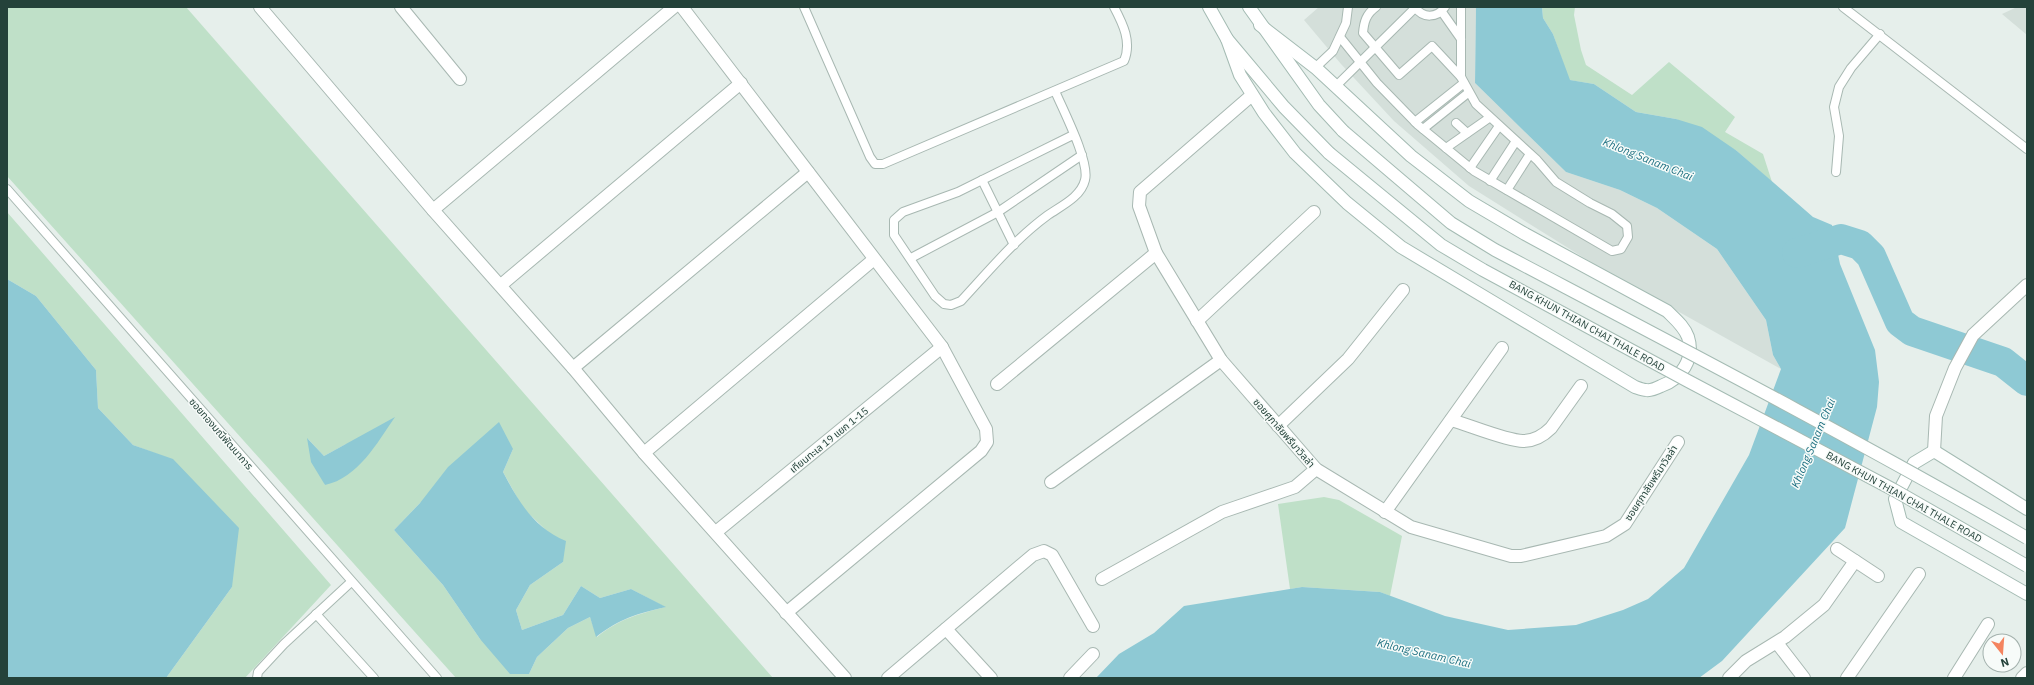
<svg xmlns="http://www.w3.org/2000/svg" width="2034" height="685" font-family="'IBM Plex Sans','Noto Sans Thai',sans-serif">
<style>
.built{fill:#d4dfda}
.green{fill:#bfe0c8;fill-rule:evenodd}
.water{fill:#8ec9d4}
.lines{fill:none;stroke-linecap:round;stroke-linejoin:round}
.river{stroke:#8ec9d4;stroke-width:30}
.service-casing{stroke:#a8b8b2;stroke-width:10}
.minor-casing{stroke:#a8b8b2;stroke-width:14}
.secondary-casing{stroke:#a4bbb3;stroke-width:14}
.service{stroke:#fff;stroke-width:8}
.minor{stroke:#fff;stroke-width:12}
.secondary{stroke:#fff;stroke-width:12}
.secondary-bridge-casing{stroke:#a4bbb3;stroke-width:14;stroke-linecap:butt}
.secondary-bridge{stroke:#fff;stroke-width:12}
.labels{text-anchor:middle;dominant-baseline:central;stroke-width:3;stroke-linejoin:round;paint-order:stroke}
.street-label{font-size:10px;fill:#24423a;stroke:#f7fbf9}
.water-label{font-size:11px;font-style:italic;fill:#1c6f80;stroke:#f7fbf9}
</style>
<rect width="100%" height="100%" fill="#e6efeb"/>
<!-- built -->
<g class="built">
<path d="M 1319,7 L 1476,7 L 1475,83 L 1566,172 L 1620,190 L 1657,208 L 1717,249 L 1766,320 L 1773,355 L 1781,369 L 1597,266 L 1469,186 L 1394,121 L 1341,64 L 1304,20 Z"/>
<path d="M 2017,7 L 2027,7 L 2027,35 L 2002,14 Z"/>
</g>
<!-- green -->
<g class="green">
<path d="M 7,7 L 186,7 L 773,678 L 456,678 L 7,176 ZM 308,439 L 324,456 L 346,444 L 325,485 ZM 513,449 L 503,472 L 523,508 L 550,534 L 563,562 L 530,585 L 516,610 L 522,630 L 563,615 L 581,586 L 600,598 L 631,589 L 665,607 C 636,615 621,618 597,637 L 590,617 L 568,628 L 537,657 L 529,674 L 480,639 L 443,585 L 394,530 L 420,503 Z"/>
<path d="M 1542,7 L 1575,7 L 1574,15 L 1581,50 L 1586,65 L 1632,95 L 1669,62 L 1735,117 L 1725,132 L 1763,154 L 1772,182 L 1737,151 L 1676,119 L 1636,112 L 1594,84 L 1569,80 L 1553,34 L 1543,18 Z"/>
<path d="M 7,212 L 331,585 L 245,678 L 166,678 L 232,587 L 173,460 L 133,445 L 98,408 L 96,370 L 36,296 L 7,279 Z"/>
<path d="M 1324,497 L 1339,500 L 1402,536 L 1390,596 L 1380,592 L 1302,587 L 1290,589 L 1278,504 Z"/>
</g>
<!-- water -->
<g class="water">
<path d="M 1476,7 L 1542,7 L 1543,18 L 1553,34 L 1570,80 L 1594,84 L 1636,112 L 1676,119 L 1702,127 L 1737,151 L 1813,217 L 1832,225 L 1840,264 L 1875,350 L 1879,382 L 1877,407 L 1845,528 L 1722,661 L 1699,678 L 1096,678 L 1119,654 L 1154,633 L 1184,606 L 1302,587 L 1380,592 L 1445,616 L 1508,630 L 1576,625 L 1623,610 L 1648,599 L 1684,568 L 1749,455 L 1781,369 L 1773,355 L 1766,320 L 1717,249 L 1657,208 L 1620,190 L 1566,172 L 1475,83 Z"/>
<path d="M 7,279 L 36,296 L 96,370 L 98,408 L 133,445 L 173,459 L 239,528 L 232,587 L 166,678 L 7,678 Z"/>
<path d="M 395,417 C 377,443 358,478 325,485 L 311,462 L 307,438 L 324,456 Z"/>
<path d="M 499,422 L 513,449 L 503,472 C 519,502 533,527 566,541 L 563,562 L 530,585 L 516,610 L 522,630 L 563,615 L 581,586 L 600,598 L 631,589 L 666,607 C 636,614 621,618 596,637 L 590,617 L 568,628 L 537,657 L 529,674 L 510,674 L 480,639 L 443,585 L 394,530 L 420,503 L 448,467 Z"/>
</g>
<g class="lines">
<!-- river -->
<path class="river" d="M 1797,253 L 1841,239 L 1860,245 L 1871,256 L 1900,322 L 1912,331 L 2003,362 L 2027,381"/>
<!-- service casing -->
<g class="service-casing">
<g id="service">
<path d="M 804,7 L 870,157 L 875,164 L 883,164 L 1124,61 C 1132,42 1123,24 1114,7"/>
<path d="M 1376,7 C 1366,14 1364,22 1363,33 L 1399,75 L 1432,46 L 1461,77"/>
<path d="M 1415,7 C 1423,19 1437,18 1445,7"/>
<path d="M 1843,7 L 2027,149"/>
<path d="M 1442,12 L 1461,39"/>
<path d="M 1340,37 L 1377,83 L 1418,125 L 1474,171 L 1612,251 L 1621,249 L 1628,237 L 1627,226 L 1612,214 L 1590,203 L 1556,182 L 1537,160 L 1476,104 L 1461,77 L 1461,7"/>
<path d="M 1315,68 L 1333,51 L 1346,23 L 1348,7"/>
<path d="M 1336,86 L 1415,8"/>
<path d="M 1055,91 C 1063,110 1090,162 1085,180 C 1081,197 1061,206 1048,215 C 1015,239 988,272 961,301 L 951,305 L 944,304 L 935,296 L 894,235 L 894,220 L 903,212 L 958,192 L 1073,135"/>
<path d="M 1415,122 L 1464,83"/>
<path d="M 1456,123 L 1467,133"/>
<path d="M 1423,129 L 1468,93"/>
<path d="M 1446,148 L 1489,118"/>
<path d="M 1470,168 L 1499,126"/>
<path d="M 1836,172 L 1839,136 L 1834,107 L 1839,87 L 1851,68 L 1880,34"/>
<path d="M 982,180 L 1014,245"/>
<path d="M 1490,181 L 1516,141"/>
<path d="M 7,189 L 437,678"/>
<path d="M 1507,190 L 1530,154"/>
<path d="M 911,258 L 998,212 L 1082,155"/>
<path d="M 316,614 L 374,678"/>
<path d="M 257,678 L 258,672 L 284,644 L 351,582"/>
</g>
</g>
<!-- minor casing -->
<g class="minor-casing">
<g id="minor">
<path d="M 260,7 L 433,210 L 573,368 L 644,453 L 845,678"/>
<path d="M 401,7 L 460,79"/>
<path d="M 682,7 L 942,347 L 986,429 L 987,442 L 981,451 L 786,613"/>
<path d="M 1252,95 L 1140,192 L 1139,206 L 1156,253 L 1221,360 L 1316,469 L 1411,527 L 1511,556 L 1521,556 L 1606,536 L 1625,524 L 1678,442"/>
<path d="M 433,210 L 674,7"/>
<path d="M 501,285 L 741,83"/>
<path d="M 1197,321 L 1314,212"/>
<path d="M 573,368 L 808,172"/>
<path d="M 997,384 L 1156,253"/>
<path d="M 1451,420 C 1469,425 1507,441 1523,441 C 1534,441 1544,435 1551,428 L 1581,386"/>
<path d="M 1278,426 L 1348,359 L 1403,290"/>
<path d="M 1934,451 L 1936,416 L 1955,368 L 1973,335 L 2027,285"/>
<path d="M 644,453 L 873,260"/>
<path d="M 1051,482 L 1221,360"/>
<path d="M 1385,512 L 1502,348"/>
<path d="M 716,532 L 942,347"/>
<path d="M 1837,549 L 1878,576"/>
<path d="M 1102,579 L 1222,512 L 1295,487 L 1316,469"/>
<path d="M 946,629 L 991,678"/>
<path d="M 1777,643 L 1804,678"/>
<path d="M 888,678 L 1033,555 L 1044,551 L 1052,555 L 1093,626"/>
<path d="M 1070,678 L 1093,654"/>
<path d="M 1729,678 L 1746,661 L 1785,637 L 1824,605 L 1855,561"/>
<path d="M 1847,678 L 1919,574"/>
<path d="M 1954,678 L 1988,624"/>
<path d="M 2022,678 L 2027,673"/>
</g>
</g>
<!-- secondary casing -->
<g class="secondary-casing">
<g id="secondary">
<path d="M 1209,7 L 1227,39 L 1284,107 L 1329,153"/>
<path d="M 1249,7 L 1319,105 L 1343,131"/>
<path d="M 1227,39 L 1240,75 L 1264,113 L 1295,153 L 1347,203 L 1401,247 L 1635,387 C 1638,388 1643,390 1646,390 C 1651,391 1657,388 1661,386 C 1681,379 1695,359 1688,337 C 1684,326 1675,319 1667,311 L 1525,234 L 1469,201 L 1411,156 L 1317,69 L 1260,25"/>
<path d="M 2027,509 L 1934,451 L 1914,463 L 1895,499 L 1901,522 L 2027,594"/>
</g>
</g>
<!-- service -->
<use href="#service" class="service"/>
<!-- minor -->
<use href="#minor" class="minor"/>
<!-- secondary -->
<use href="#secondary" class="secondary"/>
<!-- secondary-bridge casing -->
<g class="secondary-bridge-casing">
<g id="secondary-bridge">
<path d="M 1343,131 L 1451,223 L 1495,250 C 1673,344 1852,437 2027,538"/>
<path d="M 1329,153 L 1441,245 L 1483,270 L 1688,381 L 1894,490 L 2027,566"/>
</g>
</g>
<!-- secondary-bridge -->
<use href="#secondary-bridge" class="secondary-bridge"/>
</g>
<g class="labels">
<!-- street labels -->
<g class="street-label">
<text transform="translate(1587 326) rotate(29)">BANG KHUN THIAN CHAI THALE ROAD</text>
<text transform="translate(1284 433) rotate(49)">ซอยศุภาลัยพรีมาวิลล่า</text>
<text transform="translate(221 434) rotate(49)">ซอยทองมณีพัฒนาการ</text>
<text transform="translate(829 440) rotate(-39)">เทียนทะเล 19 แยก 1-15</text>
<text transform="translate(1651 483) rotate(-57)">ซอยศุภาลัยพรีมาวิลล่า</text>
<text transform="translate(1904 497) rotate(29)">BANG KHUN THIAN CHAI THALE ROAD</text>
</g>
<!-- water labels -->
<g class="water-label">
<text transform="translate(1648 159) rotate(22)">Khlong Sanam Chai</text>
<text transform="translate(1813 443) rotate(-67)">Khlong Sanam Chai</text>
<text transform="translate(1424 653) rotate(13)">Khlong Sanam Chai</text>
</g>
</g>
<!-- border -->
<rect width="2034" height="685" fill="none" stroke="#24423a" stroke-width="16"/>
<!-- north arrow -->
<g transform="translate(2002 653) rotate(163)"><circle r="19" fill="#f7fbf9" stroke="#a3b1ad"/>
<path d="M0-3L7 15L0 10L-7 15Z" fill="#f4845f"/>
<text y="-6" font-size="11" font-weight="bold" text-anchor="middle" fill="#24423a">N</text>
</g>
</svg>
